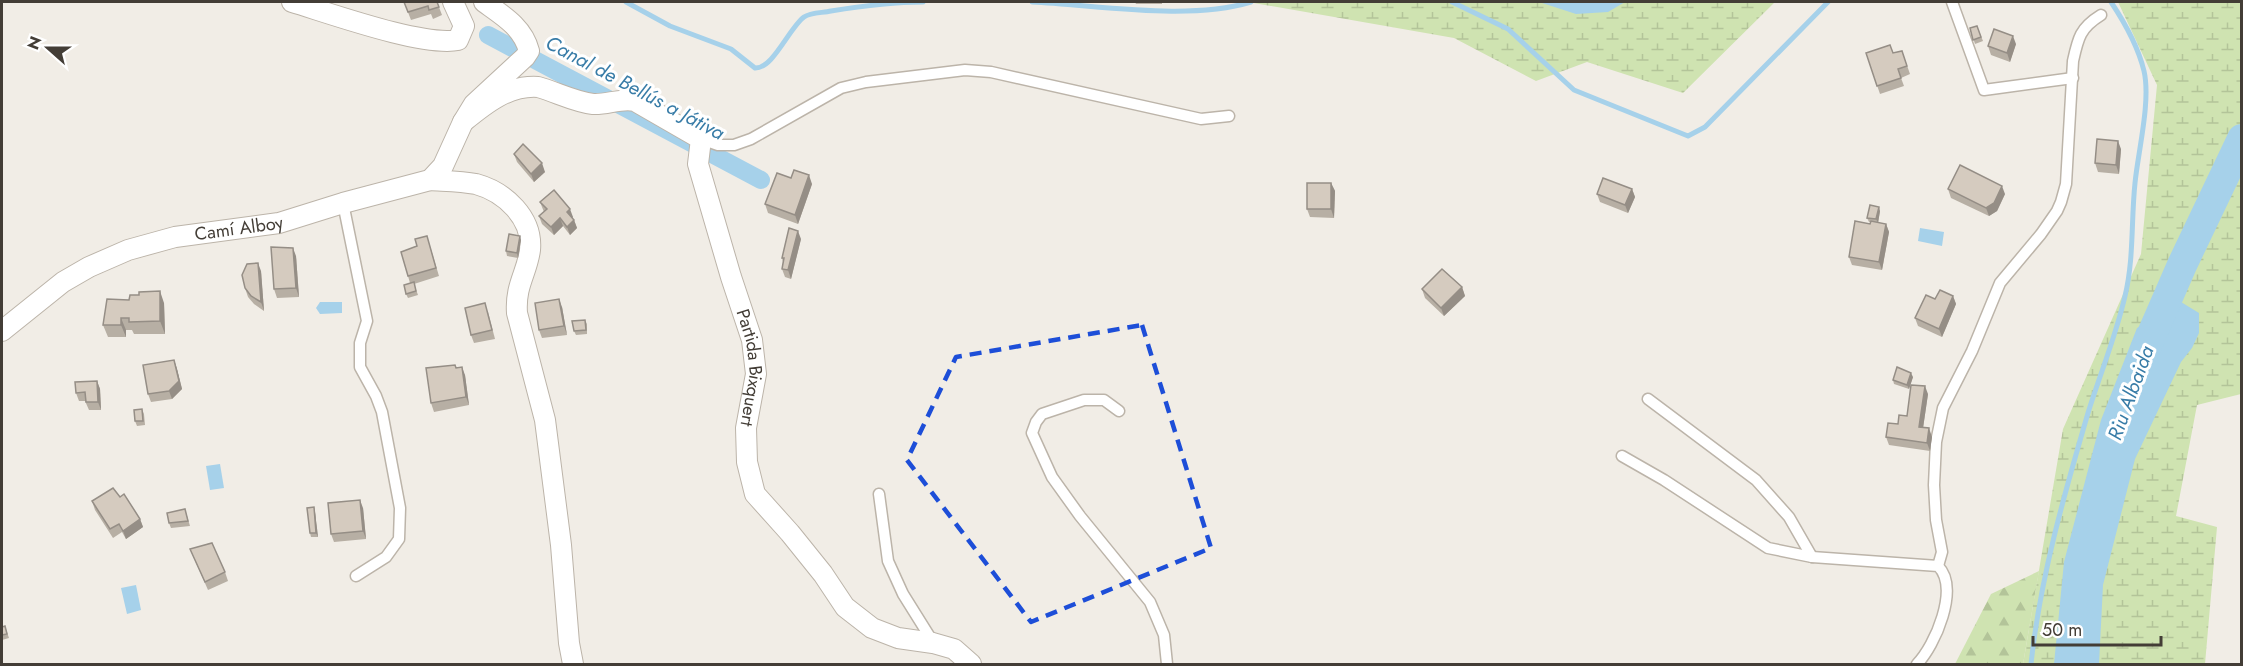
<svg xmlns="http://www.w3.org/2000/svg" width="2243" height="666" font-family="Jost,sans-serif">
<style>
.forest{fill:url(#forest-firs)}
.wetland{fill:url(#wetland-marsh)}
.water{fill:#a6d1ea}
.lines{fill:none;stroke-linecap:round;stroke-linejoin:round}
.stream{stroke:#a6d1ea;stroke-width:5}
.canal{stroke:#a6d1ea;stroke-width:18}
.river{stroke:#a6d1ea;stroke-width:30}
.service-casing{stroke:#bcb4a9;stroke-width:13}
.minor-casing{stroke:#bcb4a9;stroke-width:22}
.service{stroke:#fff;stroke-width:10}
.minor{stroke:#fff;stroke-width:20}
.wall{fill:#b7afa4}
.shaded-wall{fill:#958e86}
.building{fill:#d5cbbf;stroke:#958e86;stroke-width:1.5}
.marked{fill:none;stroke:#1d4ed8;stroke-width:4.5;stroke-dasharray:12 8;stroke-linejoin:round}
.labels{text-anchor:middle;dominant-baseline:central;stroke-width:6;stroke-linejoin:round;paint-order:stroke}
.street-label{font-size:18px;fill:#433d36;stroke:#fff}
.water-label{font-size:20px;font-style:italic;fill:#387ca7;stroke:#fff}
</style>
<defs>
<pattern id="forest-firs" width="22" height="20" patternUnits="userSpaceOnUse" patternTransform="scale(1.5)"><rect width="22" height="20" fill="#cfe3b1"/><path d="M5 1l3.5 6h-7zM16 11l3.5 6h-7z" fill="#b3c499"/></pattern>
<pattern id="wetland-marsh" width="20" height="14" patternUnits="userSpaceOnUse" patternTransform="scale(1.5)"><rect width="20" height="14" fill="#cfe3b1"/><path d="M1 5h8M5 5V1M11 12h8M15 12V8" fill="none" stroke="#b3c499"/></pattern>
</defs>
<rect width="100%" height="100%" fill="#f1ede6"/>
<!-- forest -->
<path class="forest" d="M 2039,571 L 2023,664 L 1955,664 L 1991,594 Z"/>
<!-- wetland -->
<g class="wetland">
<path d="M 1248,2 L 1775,2 L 1683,93 L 1587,62 L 1536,81 L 1454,38 Z"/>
<path d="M 2118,2 L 2241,2 L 2241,394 L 2197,405 L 2176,516 L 2217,527 L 2205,664 L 2023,664 L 2063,429 L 2141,254 L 2157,85 Z"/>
</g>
<!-- water -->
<g class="water">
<path d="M 1539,2 L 1625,2 L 1608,12 L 1576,14 Z"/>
<path d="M 1920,228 L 1944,232 L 1942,246 L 1918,241 Z"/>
<path d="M 320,302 L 342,302 L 342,313 L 320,314 L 316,308 Z"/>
<path d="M 2181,302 L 2199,313 L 2199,333 L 2192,348 L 2181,362 L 2135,459 L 2103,585 L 2099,664 L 2054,664 L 2064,562 L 2101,420 L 2137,328 Z"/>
<path d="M 220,464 L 224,488 L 210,490 L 206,466 Z"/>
<path d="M 136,585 L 141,610 L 127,614 L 121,588 Z"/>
</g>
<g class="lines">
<!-- stream -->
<g class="stream">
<path d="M 626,2 L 670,26 L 731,49 L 755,68 C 773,69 789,28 804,17 C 811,12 823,13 831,11 C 862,6 892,2 923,2"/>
<path d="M 1032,2 C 1098,5 1188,21 1251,2"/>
<path d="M 1452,2 L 1508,29 L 1574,90 L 1688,136 L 1705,127 L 1828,2"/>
<path d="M 2031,664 C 2040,579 2064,495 2088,413 C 2100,374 2116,336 2125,296 C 2134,259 2131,221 2135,183 C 2138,152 2151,101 2144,71 C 2138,46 2125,23 2111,2"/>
</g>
<!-- canal -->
<path class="canal" d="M 488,35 L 761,180"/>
<!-- river -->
<path class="river" d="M 2145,350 L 2182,265 L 2242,139"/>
<!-- service casing -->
<g class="service-casing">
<g id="service">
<path d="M 1952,2 L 1984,90 L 2073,78"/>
<path d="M 701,139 L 718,145 L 734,145 L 751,139 L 841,88 L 866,82 L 965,70 L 991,72 L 1201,119 L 1229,116"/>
<path d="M 343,203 L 367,321 L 360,343 L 360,367 L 376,396 L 382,412 L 400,508 L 399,539 L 386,557 L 356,576"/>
<path d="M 1648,399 L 1756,480 L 1789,517 L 1812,557"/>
<path d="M 1119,411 L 1104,400 L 1084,400 L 1042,414 L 1036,422 L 1032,433 L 1052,477 L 1080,516 L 1150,602 L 1164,635 L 1167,664"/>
<path d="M 1622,456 L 1664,480 L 1768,548 L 1812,557 L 1938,566 C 1960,588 1935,646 1917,664"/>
<path d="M 879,494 L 888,561 L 903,594 L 933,642"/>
<path d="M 1938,566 L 1942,552 L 1936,520 L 1934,485 L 1936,442 L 1943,408 L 1972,351 L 2000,283 L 2041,234 L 2057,211 L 2061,202 L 2066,184 L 2073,61 C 2078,38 2080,28 2101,15"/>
</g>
</g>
<!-- minor casing -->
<g class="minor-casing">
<g id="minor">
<path d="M 292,2 C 329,13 423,47 458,40 L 464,26 L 453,2"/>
<path id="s1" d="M 463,122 C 485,104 508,85 538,87 C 556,92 575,102 593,104 C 607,105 620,98 635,101 L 701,139 L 698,164 L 731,277 L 752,340 L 756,374 L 746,428 L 747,462 L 755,494 L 790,533 L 823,574 L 845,607 L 872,628 L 898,638 L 933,643 L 954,649 L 971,664"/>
<path d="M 430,180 C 445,181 461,181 476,184 C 505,192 533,218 530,250 C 527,273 515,285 517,313 L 545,420 L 561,545 L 569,643 L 573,664"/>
<path id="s2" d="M 2,331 L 63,282 L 89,267 L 128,250 L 175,237 L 279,223 L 343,203 L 430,180 L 443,166 L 463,122 L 474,104 L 525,57 L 529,51 C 523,27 502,15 484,2"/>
</g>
</g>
<!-- service -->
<use href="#service" class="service"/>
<!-- minor -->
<use href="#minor" class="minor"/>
</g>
<!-- wall -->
<g class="wall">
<path d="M 404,2 L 437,2 L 442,15 L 433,19 L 431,14 L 411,20 Z"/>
<path d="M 1135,2 L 1162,2 L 1162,4 L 1136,4 Z"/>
<path d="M 1977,26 L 1983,41 L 1975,44 L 1970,28 Z"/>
<path d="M 2016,44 L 2010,62 L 1991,55 L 1988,46 Z"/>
<path d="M 1902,51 L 1910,74 L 1901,78 L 1904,86 L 1880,94 L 1866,53 L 1893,53 Z"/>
<path d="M 2121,149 L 2119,174 L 2098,172 L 2095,163 Z"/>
<path d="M 514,154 L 545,172 L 534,182 L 517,162 Z"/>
<path d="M 791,178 L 812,184 L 798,224 L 768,213 L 765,204 Z"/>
<path d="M 1331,183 L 1335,191 L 1334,218 L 1310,217 L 1307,209 Z"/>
<path d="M 1632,189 L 1635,197 L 1628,213 L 1600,202 L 1597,194 Z"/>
<path d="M 1948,189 L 2005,194 L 1997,211 L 1989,216 L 1951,198 Z"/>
<path d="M 540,202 L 573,217 L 572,218 L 574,220 L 577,228 L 570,235 L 563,226 L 554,235 L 542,224 L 539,216 L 544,212 Z"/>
<path d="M 1880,211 L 1878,223 L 1886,224 L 1889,232 L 1882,270 L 1852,265 L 1849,257 L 1870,224 L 1871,222 L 1869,222 L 1867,218 Z"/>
<path d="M 427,236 L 439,276 L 414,284 L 418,295 L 408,298 L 406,294 L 410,283 L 401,252 L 417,246 Z"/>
<path d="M 801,239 L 791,279 L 785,277 L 782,269 L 783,262 L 782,258 Z"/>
<path d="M 521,240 L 518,258 L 507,256 L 506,251 Z"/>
<path d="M 296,256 L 299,297 L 277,298 L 274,289 Z"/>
<path d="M 261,271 L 264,311 L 254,304 L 248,297 L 245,288 Z"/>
<path d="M 1462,287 L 1465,296 L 1444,316 L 1425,298 L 1422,289 Z"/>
<path d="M 1953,296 L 1956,304 L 1942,337 L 1918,326 L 1915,318 L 1935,299 Z"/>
<path d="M 107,299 L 164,303 L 165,334 L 134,334 L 132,330 L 126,330 L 126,337 L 108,337 L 103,325 Z"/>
<path d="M 562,307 L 567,335 L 542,338 L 539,330 Z"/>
<path d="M 488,312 L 495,339 L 474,343 L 471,335 Z"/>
<path d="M 585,320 L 587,324 L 587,334 L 576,335 L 574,331 Z"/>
<path d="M 174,360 L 177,369 L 182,389 L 172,399 L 151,402 L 148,394 Z"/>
<path d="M 456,368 L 465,375 L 469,405 L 434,412 L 431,403 Z"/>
<path d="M 1913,377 L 1909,389 L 1894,384 L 1893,380 Z"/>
<path d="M 97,381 L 100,389 L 101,410 L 89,410 L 85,401 L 79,401 L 76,393 Z"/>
<path d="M 1928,394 L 1923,428 L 1932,437 L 1930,451 L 1889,445 L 1886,437 Z"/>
<path d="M 142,409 L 144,414 L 145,425 L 137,426 L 135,421 Z"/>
<path d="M 120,497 L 140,519 L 143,527 L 126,539 L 122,532 L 113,538 L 95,510 L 92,501 Z"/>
<path d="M 314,507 L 315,512 L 318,537 L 311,537 L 310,533 Z"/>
<path d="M 363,508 L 366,539 L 334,542 L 331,534 Z"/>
<path d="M 185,509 L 190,526 L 171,528 L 169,523 Z"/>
<path d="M 190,549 L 225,572 L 228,581 L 208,590 Z"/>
<path d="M 5,626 L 9,638 L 2,640 L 2,627 Z"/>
</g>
<!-- shaded-wall -->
<g class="shaded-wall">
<path d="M 2013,36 L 2016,44 L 2010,62 L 2007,53 Z"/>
<path d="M 2118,141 L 2121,149 L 2119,174 L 2116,165 Z"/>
<path d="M 542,163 L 545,172 L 534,182 L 531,174 Z"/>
<path d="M 809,175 L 812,184 L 798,224 L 795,215 Z"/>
<path d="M 1331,183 L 1335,191 L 1334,218 L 1331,209 Z"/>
<path d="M 2002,186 L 2005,194 L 1997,211 L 1989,216 L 1986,208 Z"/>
<path d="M 1632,189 L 1635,197 L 1628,213 L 1625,205 Z"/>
<path d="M 1879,207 L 1880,211 L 1878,223 L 1876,219 Z"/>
<path d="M 570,209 L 573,217 L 570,220 L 567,212 Z"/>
<path d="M 560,218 L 563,226 L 554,235 L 551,227 Z"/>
<path d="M 574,220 L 577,228 L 570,235 L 567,227 Z"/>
<path d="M 1886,224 L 1889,232 L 1882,270 L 1879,262 Z"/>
<path d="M 798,231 L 801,239 L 791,279 L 788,270 Z"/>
<path d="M 520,236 L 521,240 L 518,258 L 517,253 Z"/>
<path d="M 293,248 L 296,256 L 299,297 L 296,288 Z"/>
<path d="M 258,263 L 261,271 L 264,311 L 261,302 Z"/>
<path d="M 1462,287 L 1465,296 L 1444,316 L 1441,308 Z"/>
<path d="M 160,291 L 164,303 L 165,334 L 160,321 Z"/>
<path d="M 1953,296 L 1956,304 L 1942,337 L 1939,329 Z"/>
<path d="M 559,299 L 562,307 L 567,335 L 564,326 Z"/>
<path d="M 121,318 L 126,330 L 126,337 L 121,325 Z"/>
<path d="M 174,360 L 177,369 L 182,389 L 172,399 L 169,391 Z"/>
<path d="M 462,367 L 465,375 L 469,405 L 466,397 Z"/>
<path d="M 1911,373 L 1913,377 L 1909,389 L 1907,385 Z"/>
<path d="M 97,381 L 100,389 L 101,410 L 98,402 Z"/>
<path d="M 1925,386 L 1928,394 L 1922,435 L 1919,427 Z"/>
<path d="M 1929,428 L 1932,437 L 1930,451 L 1927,443 Z"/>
<path d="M 360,500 L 363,508 L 366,539 L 363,531 Z"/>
<path d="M 314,507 L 315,512 L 318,537 L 316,533 Z"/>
<path d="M 140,519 L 143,527 L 126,539 L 123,531 Z"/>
</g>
<!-- building -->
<g class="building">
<path d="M 404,2 L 437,2 L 439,7 L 429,10 L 428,6 L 408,12 Z"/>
<path d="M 1977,26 L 1981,37 L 1973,40 L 1970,28 Z"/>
<path d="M 1994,29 L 2013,36 L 2007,53 L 1988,46 Z"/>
<path d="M 1890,45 L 1893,53 L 1902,51 L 1907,66 L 1898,69 L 1901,78 L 1877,86 L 1866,53 Z"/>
<path d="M 2097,139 L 2118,141 L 2116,165 L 2095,163 Z"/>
<path d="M 523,144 L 542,163 L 531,174 L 514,154 Z"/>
<path d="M 1960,165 L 2002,186 L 1994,203 L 1986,208 L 1948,189 Z"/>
<path d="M 794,170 L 809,175 L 795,215 L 765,204 L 777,173 L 791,178 Z"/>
<path d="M 1603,178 L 1632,189 L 1625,205 L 1597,194 Z"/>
<rect x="1307" y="183" width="24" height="26"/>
<path d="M 554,190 L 570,209 L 567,212 L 574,220 L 567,227 L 560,218 L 551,227 L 539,216 L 547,209 L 540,202 Z"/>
<path d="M 1870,205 L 1879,207 L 1876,219 L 1867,218 Z"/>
<path d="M 1855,221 L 1870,224 L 1871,221 L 1886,224 L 1879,262 L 1849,257 Z"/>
<path d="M 789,228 L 798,231 L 788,270 L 782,269 L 784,258 L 782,258 Z"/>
<path d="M 509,234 L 520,236 L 517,253 L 506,251 Z"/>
<path d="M 427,236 L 436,268 L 408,276 L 401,252 L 417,246 L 415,239 Z"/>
<path d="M 271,247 L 293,248 L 296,288 L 274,289 Z"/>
<path d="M 258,263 L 261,302 L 251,296 L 245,288 L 242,275 L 247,264 Z"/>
<path d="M 1442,269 L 1462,287 L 1441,308 L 1422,289 Z"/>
<path d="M 414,282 L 416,291 L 406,294 L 404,285 Z"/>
<path d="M 1940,290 L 1953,296 L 1939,329 L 1915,318 L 1926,295 L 1935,299 Z"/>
<path d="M 160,291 L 160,321 L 129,322 L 129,318 L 121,318 L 121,325 L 103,325 L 107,299 L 129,300 L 130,295 L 139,295 L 139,292 Z"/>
<path d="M 559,299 L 564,326 L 539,330 L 535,303 Z"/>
<path d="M 485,303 L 492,330 L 471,335 L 465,308 Z"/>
<path d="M 585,320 L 586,330 L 574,331 L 572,321 Z"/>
<path d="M 174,360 L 179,381 L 169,391 L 148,394 L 143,365 Z"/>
<path d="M 455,365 L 456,368 L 462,367 L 466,397 L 431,403 L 426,368 Z"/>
<path d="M 1897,367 L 1911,373 L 1907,385 L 1893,380 Z"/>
<path d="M 97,381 L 98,402 L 86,402 L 85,392 L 76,393 L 75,382 Z"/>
<path d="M 1911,385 L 1925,386 L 1919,427 L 1929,428 L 1927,443 L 1886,437 L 1888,423 L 1898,424 L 1899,415 L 1907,416 Z"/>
<path d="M 142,409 L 143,421 L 135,421 L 134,410 Z"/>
<path d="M 113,488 L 120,497 L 124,494 L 140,519 L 123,531 L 119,524 L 110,529 L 92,501 Z"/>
<path d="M 360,500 L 363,531 L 331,534 L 328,503 Z"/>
<path d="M 314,507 L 316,533 L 310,533 L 307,508 Z"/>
<path d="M 185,509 L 188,521 L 169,523 L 167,513 Z"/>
<path d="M 212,543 L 225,572 L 205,582 L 190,549 Z"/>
<path d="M 5,626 L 7,634 L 2,635 L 2,627 Z"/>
</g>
<!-- marked area -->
<path class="marked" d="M 1142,325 L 1211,548 L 1031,622 L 907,460 L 956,357 Z"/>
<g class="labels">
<!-- street labels -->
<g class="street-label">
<text stroke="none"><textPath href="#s2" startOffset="264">Camí Alboy</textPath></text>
<text stroke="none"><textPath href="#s1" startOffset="498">Partida Bixquert</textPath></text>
</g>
<!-- water labels -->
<g class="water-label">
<text transform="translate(635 88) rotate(28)">Canal de Bellús a Játiva</text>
<text transform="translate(2131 393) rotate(-70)">Riu Albaida</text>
</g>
</g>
<!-- border -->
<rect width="2243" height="666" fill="none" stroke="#433d36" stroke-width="6"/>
<!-- north arrow -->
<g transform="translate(48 48) rotate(291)" stroke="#ffffff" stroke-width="4.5" paint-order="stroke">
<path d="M0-4.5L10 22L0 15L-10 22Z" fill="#433d36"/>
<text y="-9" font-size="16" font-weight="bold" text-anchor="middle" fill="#433d36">N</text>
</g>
<!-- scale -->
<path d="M2033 636v9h128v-9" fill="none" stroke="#433d36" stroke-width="3"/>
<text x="2042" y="636" font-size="18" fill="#433d36" stroke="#ffffff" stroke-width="4.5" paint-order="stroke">50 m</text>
</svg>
